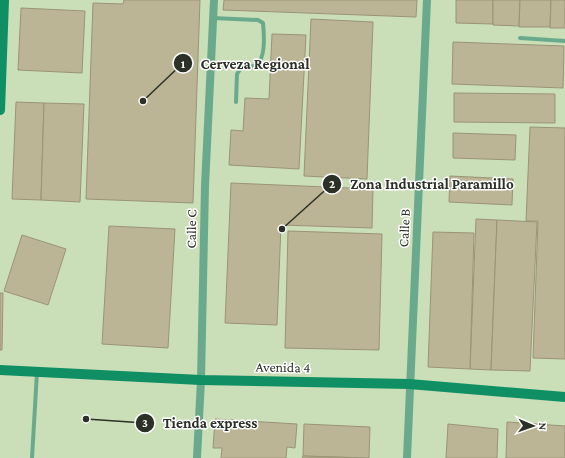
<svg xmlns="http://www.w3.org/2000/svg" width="565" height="458" font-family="'Crimson Pro',serif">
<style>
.built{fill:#cadeb8}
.building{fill:#bbb495;stroke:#9a9475}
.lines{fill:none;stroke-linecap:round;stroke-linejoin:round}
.service{stroke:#6aaa8c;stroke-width:4}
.minor{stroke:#6aaa8c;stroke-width:8}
.secondary{stroke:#0f8f63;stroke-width:10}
.labels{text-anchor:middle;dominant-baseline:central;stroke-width:3;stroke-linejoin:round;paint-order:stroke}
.street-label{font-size:14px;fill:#2b3126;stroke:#fff}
.leader{fill:none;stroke:#2b3126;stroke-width:1.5}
.callout-dot{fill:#2b3126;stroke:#fff;stroke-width:1.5}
.mark-label{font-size:12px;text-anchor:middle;font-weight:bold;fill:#fff}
.callout-label{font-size:15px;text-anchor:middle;font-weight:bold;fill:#2b3126;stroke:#fff;stroke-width:3;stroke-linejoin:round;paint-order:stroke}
</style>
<rect width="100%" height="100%" fill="#d6e6c8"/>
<!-- built -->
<rect class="built" x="0" y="0" width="565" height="458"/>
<!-- building -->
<g class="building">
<path d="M 124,0 L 200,0 L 193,203 L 86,199 L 93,3 L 123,4 Z"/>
<path d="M 224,0 L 417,0 L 416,17 L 223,10 Z"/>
<path d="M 456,0 L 493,0 L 493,24 L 456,23 Z"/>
<path d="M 493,0 L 520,0 L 519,26 L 493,25 Z"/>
<path d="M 520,0 L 551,0 L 550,27 L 519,27 Z"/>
<path d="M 551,0 L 565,0 L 565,28 L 550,28 Z"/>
<path d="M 21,8 L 85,11 L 82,73 L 18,70 Z"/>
<path d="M 311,19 L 373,22 L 367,179 L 304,176 Z"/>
<path d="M 272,34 L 306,35 L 299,169 L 229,165 L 231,130 L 243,131 L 245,98 L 269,99 Z"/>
<path d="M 453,42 L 564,46 L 563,88 L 452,84 Z"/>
<path d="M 454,93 L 555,94 L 555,123 L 454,122 Z"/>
<path d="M 16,102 L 44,103 L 41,200 L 12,199 Z"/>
<path d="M 44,103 L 84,104 L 80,202 L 41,200 Z"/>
<path d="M 530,127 L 565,128 L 565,359 L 533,358 L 538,221 L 526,221 Z"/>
<path d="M 453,133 L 516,135 L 515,160 L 453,158 Z"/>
<path d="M 450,176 L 513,179 L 512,205 L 449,202 Z"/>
<path d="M 231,183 L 373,189 L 372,228 L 281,225 L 277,325 L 225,323 Z"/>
<path d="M 476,219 L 497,220 L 491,370 L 470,369 Z"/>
<path d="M 497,220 L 537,222 L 530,371 L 491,370 Z"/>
<path d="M 109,226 L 175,229 L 168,348 L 102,344 Z"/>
<path d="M 288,231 L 382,234 L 379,350 L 285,348 Z"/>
<path d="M 433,232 L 474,233 L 470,369 L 428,367 Z"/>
<path d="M 22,235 L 66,249 L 48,305 L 4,291 Z"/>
<path d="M 0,293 L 3,293 L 2,350 L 0,350 Z"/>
<path d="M 215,419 L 297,424 L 295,448 L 287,447 L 286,458 L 221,458 L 222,448 L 213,448 Z"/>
<path d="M 507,422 L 565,426 L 565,458 L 506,458 Z"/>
<path d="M 304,424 L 370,427 L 369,458 L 303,456 Z"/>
<path d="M 448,424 L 498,429 L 497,458 L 446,458 Z"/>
<path d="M 303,456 L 357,458 L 302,458 Z"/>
</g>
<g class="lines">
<!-- service -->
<g class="service">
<path d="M 213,18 L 258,20 L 263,23 C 264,33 266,59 256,65 C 252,67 245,67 241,68 L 237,74 L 236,102"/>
<path d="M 520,38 L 565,41"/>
<path d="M 32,458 L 37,372"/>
</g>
<!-- minor -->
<g class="minor">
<path d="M 197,458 L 201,380 L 205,186 L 214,0"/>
<path d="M 407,458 L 427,0"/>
</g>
<!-- secondary -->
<g class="secondary">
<path d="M 0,110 L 4,0"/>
<path d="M 0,370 L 201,380 L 409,384 L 565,397"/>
</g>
</g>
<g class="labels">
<!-- street labels -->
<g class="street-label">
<text transform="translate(404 228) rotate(-87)">Calle B</text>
<text transform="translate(191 229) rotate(-89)">Calle C</text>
<text transform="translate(283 367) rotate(1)">Avenida 4</text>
</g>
</g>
<!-- callouts -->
<path class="leader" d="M143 101L183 63M282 229L332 184M86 419L145 423"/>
<g class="callout-dot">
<circle cx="143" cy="101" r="4"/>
<circle cx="282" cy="229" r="4"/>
<circle cx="86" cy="419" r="4"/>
<circle cx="183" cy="63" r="10"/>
<circle cx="332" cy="184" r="10"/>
<circle cx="145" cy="423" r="10"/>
</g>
<g class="mark-label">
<text x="183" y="68">1</text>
<text x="332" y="188">2</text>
<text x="145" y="427">3</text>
</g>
<g class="callout-label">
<text x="255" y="69">Cerveza Regional</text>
<text x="432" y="189">Zona Industrial Paramillo</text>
<text x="210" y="428">Tienda express</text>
</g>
<!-- north arrow -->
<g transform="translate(533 426) rotate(92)" stroke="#ffffff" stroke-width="3" paint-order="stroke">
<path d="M0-3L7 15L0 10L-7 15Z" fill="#2b3126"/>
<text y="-6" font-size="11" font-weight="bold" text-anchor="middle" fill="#2b3126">N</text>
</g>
</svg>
